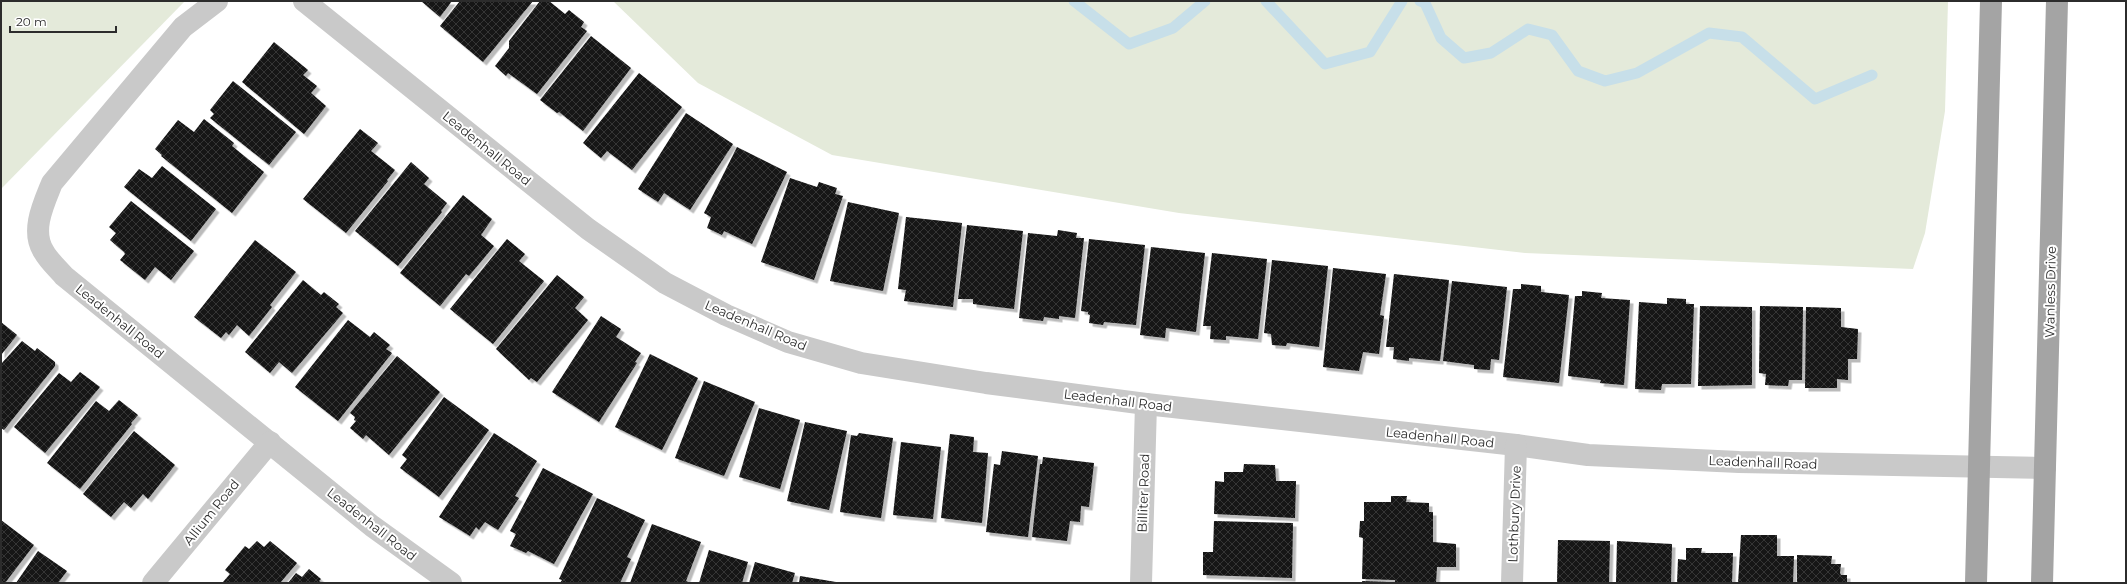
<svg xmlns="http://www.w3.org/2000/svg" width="2127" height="584" font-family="Montserrat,sans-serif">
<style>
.green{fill:#e4eada}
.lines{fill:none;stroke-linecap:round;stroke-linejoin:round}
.stream{stroke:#c7dfe9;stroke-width:11}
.building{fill:url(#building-cross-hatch);filter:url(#shadow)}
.minor{stroke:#c9c9c9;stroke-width:22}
.major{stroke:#a4a4a4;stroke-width:22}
.labels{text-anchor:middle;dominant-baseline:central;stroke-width:4;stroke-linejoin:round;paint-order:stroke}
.street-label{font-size:13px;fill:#2c2c2c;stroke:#fff}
</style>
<defs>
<pattern id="building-cross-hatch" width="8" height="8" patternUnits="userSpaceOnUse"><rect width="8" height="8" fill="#131313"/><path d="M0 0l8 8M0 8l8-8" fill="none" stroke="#363636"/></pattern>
<filter id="shadow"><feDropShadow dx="3.5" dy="3.5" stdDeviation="0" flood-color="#0004"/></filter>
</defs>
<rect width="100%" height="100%" fill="#fff"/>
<!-- green -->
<g class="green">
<path d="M 1,1 L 185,1 L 1,189 Z"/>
<path d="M 613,1 L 1948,1 L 1945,111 L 1925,233 L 1913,269 L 1525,253 L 1179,213 L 832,155 L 698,83 Z"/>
</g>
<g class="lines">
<!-- stream -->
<g class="stream">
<path d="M 1074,1 L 1129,44 L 1173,28 L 1205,1"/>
<path d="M 1266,1 L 1325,64 L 1370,52 L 1402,1"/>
<path d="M 1420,1 L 1425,3 L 1441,38 L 1464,58 L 1491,53 L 1528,29 L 1552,35 L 1578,71 L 1605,81 L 1637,73 L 1709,33 L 1742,37 L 1815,99 L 1872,75"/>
</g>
</g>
<!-- building -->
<g class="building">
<path d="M 421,1 L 452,1 L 440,17 Z"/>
<path d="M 460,1 L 533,1 L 483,62 L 440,26 Z"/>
<path d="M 540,1 L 549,1 L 565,14 L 569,10 L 584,22 L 581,27 L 587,31 L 537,94 L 508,73 L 506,76 L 495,66 L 509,48 L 509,41 Z"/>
<path d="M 591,36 L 631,68 L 583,131 L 559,112 L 557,113 L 540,100 Z"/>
<path d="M 274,42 L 308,70 L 303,75 L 317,86 L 311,93 L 326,106 L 304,134 L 242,82 Z"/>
<path d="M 639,73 L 682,107 L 632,170 L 607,151 L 601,158 L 583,143 Z"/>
<path d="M 233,81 L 296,132 L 269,165 L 210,118 L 214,114 L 210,110 Z"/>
<path d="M 686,113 L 733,144 L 690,210 L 664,193 L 658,202 L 638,189 Z"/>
<path d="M 204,119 L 234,143 L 232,146 L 264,172 L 232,213 L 161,156 L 162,155 L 155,149 L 178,120 L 194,132 Z"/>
<path d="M 360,129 L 378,143 L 371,151 L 395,170 L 387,180 L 388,181 L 346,233 L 303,199 Z"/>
<path d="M 737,147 L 787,172 L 752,244 L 724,231 L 722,235 L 707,228 L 711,217 L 704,213 Z"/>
<path d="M 411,162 L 429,178 L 424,184 L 447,203 L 441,211 L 442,212 L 398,266 L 355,231 Z"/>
<path d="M 162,166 L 216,209 L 191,241 L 124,187 L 139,169 L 152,178 Z"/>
<path d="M 790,178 L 817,187 L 819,182 L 837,188 L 835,194 L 843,196 L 814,280 L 761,262 Z"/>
<path d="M 463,195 L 492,219 L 481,235 L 494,246 L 469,276 L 466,274 L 440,306 L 400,273 Z"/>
<path d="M 131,201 L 194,251 L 171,280 L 155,267 L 145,280 L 120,260 L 125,254 L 124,252 L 110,240 L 116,233 L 109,227 Z"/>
<path d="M 848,202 L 899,213 L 883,291 L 830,281 Z"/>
<path d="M 906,217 L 962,223 L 953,307 L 904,301 L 906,290 L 898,289 Z"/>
<path d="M 967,225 L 1023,231 L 1014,309 L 973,304 L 973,299 L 958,299 Z"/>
<path d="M 1058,230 L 1077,233 L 1076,238 L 1084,238 L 1075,318 L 1059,316 L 1059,319 L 1044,317 L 1043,321 L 1019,318 L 1028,233 L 1057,236 Z"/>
<path d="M 507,239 L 525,254 L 519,261 L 544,281 L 493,344 L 450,309 Z"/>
<path d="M 1089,239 L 1145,245 L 1136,325 L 1104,322 L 1103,325 L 1089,323 L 1090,315 L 1088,314 L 1088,312 L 1081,311 Z"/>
<path d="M 255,240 L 296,272 L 270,305 L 272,307 L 249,336 L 237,325 L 229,335 L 226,332 L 221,338 L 194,317 Z"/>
<path d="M 1151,247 L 1205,253 L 1196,332 L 1166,328 L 1165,338 L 1140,335 Z"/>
<path d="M 1212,253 L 1267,259 L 1258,339 L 1226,336 L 1226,340 L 1210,339 L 1211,326 L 1203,326 Z"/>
<path d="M 1272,260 L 1328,266 L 1319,347 L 1287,343 L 1286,346 L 1272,345 L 1271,334 L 1264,333 Z"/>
<path d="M 1333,268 L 1386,274 L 1380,315 L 1384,316 L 1379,354 L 1363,352 L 1359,371 L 1323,367 Z"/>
<path d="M 1394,274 L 1449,280 L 1440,361 L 1409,358 L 1409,361 L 1393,359 L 1394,347 L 1386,347 Z"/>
<path d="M 557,275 L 584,297 L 575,308 L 588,320 L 537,382 L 531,378 L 529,380 L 496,349 Z"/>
<path d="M 303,280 L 321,295 L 324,292 L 339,304 L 336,307 L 343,313 L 292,373 L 279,362 L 270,373 L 245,352 Z"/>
<path d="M 1452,281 L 1507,287 L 1499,360 L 1491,359 L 1490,370 L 1474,369 L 1474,365 L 1443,361 Z"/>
<path d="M 1521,284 L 1541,286 L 1541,292 L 1569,295 L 1559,383 L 1503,377 L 1513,289 L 1521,289 Z"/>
<path d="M 1582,291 L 1602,293 L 1601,298 L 1630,300 L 1624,385 L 1600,383 L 1601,380 L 1568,376 L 1575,296 L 1582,296 Z"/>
<path d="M 1667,298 L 1686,299 L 1686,304 L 1694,304 L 1691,384 L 1662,384 L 1661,390 L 1635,389 L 1639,302 L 1667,304 Z"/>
<path d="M 1700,306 L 1752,307 L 1752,385 L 1698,386 Z"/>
<path d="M 1760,306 L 1803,307 L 1802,380 L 1789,380 L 1788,386 L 1765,385 L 1766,374 L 1759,373 Z"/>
<path d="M 1806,307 L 1841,308 L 1841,327 L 1858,329 L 1857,359 L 1848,359 L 1848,380 L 1837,379 L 1837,388 L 1805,388 Z"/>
<path d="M 601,316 L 621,329 L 616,337 L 641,353 L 635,362 L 637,363 L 599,422 L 552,392 Z"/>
<path d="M 348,320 L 370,337 L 374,332 L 390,345 L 386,349 L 392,353 L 338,421 L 295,387 Z"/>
<path d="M 1,322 L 17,335 L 1,355 Z"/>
<path d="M 22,341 L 35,351 L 37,348 L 55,362 L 55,366 L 4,430 L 1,428 L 1,364 Z"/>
<path d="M 650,354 L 698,378 L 662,450 L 615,427 Z"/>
<path d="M 397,356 L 440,392 L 389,455 L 366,435 L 363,439 L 350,428 L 356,421 L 354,420 L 355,417 L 350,413 Z"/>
<path d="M 80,372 L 100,387 L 45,453 L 14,427 L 59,373 L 71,382 Z"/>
<path d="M 704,381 L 755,402 L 724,476 L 675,458 Z"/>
<path d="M 444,397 L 489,430 L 439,497 L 400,468 L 407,459 L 402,455 Z"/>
<path d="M 119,400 L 138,415 L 131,423 L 132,424 L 80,489 L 47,463 L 96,401 L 109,411 Z"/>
<path d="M 759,408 L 800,420 L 780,489 L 739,477 Z"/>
<path d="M 805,422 L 847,431 L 829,510 L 787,501 Z"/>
<path d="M 134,431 L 175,465 L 148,499 L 143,494 L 131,508 L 124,502 L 111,517 L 83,494 Z"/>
<path d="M 494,433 L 537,461 L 515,496 L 519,498 L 498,530 L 485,522 L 479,530 L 476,527 L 470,536 L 439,517 Z"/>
<path d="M 859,433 L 893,438 L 881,518 L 840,512 L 851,435 L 857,436 Z"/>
<path d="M 950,434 L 974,437 L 973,452 L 988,453 L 982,523 L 941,518 Z"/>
<path d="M 901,442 L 941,447 L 933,519 L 893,515 Z"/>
<path d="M 1002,451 L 1038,456 L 1028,537 L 986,532 L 994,464 L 1000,465 Z"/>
<path d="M 1043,457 L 1094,463 L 1089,507 L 1081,506 L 1080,522 L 1070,521 L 1067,541 L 1032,537 L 1040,464 L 1042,464 Z"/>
<path d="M 1244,464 L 1275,465 L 1276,481 L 1296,481 L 1295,518 L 1214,514 L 1215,481 L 1224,482 L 1224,472 L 1243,472 Z"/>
<path d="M 543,468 L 593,494 L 554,564 L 528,551 L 526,553 L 510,546 L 516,534 L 510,531 Z"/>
<path d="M 1391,496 L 1407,496 L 1406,502 L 1429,503 L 1429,512 L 1433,512 L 1433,542 L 1456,544 L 1456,567 L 1437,567 L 1436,583 L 1395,583 L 1395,580 L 1362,579 L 1363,538 L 1359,537 L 1360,521 L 1364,521 L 1364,502 L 1391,502 Z"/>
<path d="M 597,498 L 645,520 L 627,557 L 631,559 L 620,583 L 560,583 L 562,580 L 559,579 Z"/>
<path d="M 1,520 L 34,545 L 5,583 L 1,583 Z"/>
<path d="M 1214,521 L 1293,523 L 1292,578 L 1203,575 L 1203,552 L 1213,552 Z"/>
<path d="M 652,524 L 701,542 L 686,581 L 690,583 L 630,583 Z"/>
<path d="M 1741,535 L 1777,535 L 1777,556 L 1794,556 L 1793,583 L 1738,583 Z"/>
<path d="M 1558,540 L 1610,541 L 1609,583 L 1557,583 Z"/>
<path d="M 257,541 L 264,547 L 270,541 L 297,563 L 280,583 L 225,583 L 223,582 L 230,574 L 225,570 L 245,546 L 249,549 Z"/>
<path d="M 1617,541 L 1672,544 L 1671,583 L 1616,583 Z"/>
<path d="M 1686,548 L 1702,548 L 1701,553 L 1733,553 L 1732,583 L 1677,583 L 1678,559 L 1686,560 Z"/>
<path d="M 709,550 L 748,562 L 742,583 L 699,583 Z"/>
<path d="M 38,551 L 67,571 L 58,583 L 16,583 Z"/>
<path d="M 1797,555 L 1832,556 L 1831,564 L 1841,564 L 1840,573 L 1841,575 L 1847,575 L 1847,583 L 1797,583 Z"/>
<path d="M 755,562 L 795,573 L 792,583 L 749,583 Z"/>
<path d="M 309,569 L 321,579 L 319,581 L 322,583 L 288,583 L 296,573 L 302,577 Z"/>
<path d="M 800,576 L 836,582 L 836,583 L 799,583 Z"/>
<path d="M 1362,581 L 1388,582 L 1388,583 L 1362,583 Z"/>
</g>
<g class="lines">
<!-- minor -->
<g class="minor">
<path d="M 217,1 L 183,27 L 52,183 C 44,203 30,231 44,252 C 49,261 58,269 64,276 L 372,526 L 451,583"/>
<path d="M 304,1 L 588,229 L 665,283 L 726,315 L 788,342 L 861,363 L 986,383 L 1146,404 L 1516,445 L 1588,455 L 1739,462 L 2045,468"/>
<path d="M 153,583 L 270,442"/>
<path d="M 1141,583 L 1146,404"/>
<path d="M 1512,583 L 1516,445"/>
</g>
<!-- major -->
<g class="major">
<path d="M 1976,583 L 1991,1"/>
<path d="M 2042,583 L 2057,1"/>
</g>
</g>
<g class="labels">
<!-- street labels -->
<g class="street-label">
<text transform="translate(487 148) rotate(39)">Leadenhall Road</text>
<text transform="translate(2050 292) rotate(-89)">Wanless Drive</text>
<text transform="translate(120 321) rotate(39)">Leadenhall Road</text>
<text transform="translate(756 325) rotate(23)">Leadenhall Road</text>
<text transform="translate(1118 400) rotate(7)">Leadenhall Road</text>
<text transform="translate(1440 437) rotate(6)">Leadenhall Road</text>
<text transform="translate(1763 462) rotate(2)">Leadenhall Road</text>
<text transform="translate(1143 493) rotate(-88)">Billiter Road</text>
<text transform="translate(211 512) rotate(-51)">Allium Road</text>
<text transform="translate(1514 514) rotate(-88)">Lothbury Drive</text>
<text transform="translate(372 524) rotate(38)">Leadenhall Road</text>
</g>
</g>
<!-- border -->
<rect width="2127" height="584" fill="none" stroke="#2c2c2c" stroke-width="4"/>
<!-- scale -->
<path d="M10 26v6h106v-6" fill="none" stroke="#2c2c2c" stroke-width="2"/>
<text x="16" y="26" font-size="12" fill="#2c2c2c" stroke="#ffffff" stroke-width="3" paint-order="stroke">20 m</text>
</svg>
